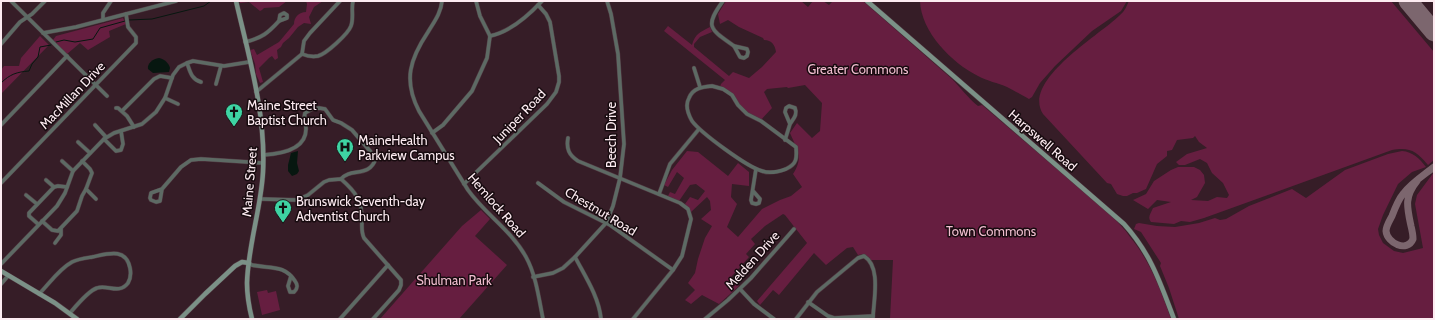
<svg xmlns="http://www.w3.org/2000/svg" width="1435" height="320" font-family="Cabin,sans-serif">
<style>
.green{fill:#661e40}
.water{fill:#071710}
.lines{fill:none;stroke-linecap:round;stroke-linejoin:round}
.stream{stroke:#071710;stroke-width:1}
.taxiway{stroke:#7c666e;stroke-width:7}
.runway{stroke:#7c666e;stroke-width:19}
.street-casing{stroke:#523a43;stroke-width:4.5}
.secondary-casing{stroke:#523a43;stroke-width:5.5}
.street{stroke:#5d6a64;stroke-width:3.5}
.secondary{stroke:#7b9187;stroke-width:4.5}
.labels{text-anchor:middle;dominant-baseline:central;stroke-width:3;stroke-linejoin:round;paint-order:stroke}
.park-label{font-size:13px;fill:#f0bdcf;stroke:#170b0f}
.street-label{font-size:13px;fill:#fdebf1;stroke:#170b0f}
.poi-label{font-size:13px;fill:#fdebf1;stroke:#170b0f;text-anchor:start}
</style>
<rect width="100%" height="100%" fill="#361d27"/>
<!-- green -->
<g class="green">
<path d="M 240,1 L 292,1 L 287,1 L 279,7 L 264,8 L 262,10 L 260,11 L 249,2 L 240,3 Z"/>
<path d="M 306,1 L 323,1 L 314,7 L 309,17 L 311,24 L 304,23 L 298,27 L 289,38 L 283,43 L 281,47 L 277,50 L 278,58 L 275,60 L 272,56 L 269,58 L 259,68 L 263,82 L 260,83 L 256,74 L 255,64 L 250,50 L 254,49 L 257,55 L 279,42 L 294,24 C 294,17 299,12 306,12 L 307,4 Z"/>
<path d="M 726,1 L 801,1 L 808,7 L 813,1 L 823,1 L 829,5 L 833,1 L 863,1 L 952,79 C 961,88 968,98 978,106 L 982,105 L 1112,216 C 1118,223 1125,229 1130,237 C 1150,261 1161,290 1171,319 L 890,319 L 893,260 L 870,260 L 870,258 L 864,254 L 858,255 L 853,247 L 847,248 L 826,265 L 814,253 L 779,295 L 773,290 L 760,305 L 757,301 L 807,243 L 785,215 L 783,214 L 765,226 L 751,239 L 755,244 L 746,254 L 749,257 L 731,277 L 739,286 L 719,304 L 702,295 L 691,304 L 685,300 L 695,290 L 688,283 L 695,273 L 698,259 L 705,238 L 712,226 L 701,219 L 711,210 L 710,201 L 707,197 L 691,212 L 685,204 L 690,197 L 698,200 L 705,191 L 696,184 L 690,185 L 679,201 L 668,196 L 670,192 L 675,194 L 684,178 L 677,172 L 668,187 L 664,185 L 672,170 L 687,151 L 698,152 L 728,176 L 738,163 L 749,172 L 749,186 L 732,184 L 731,197 L 737,204 L 727,227 L 738,237 L 762,209 L 780,200 L 791,196 L 802,187 L 793,174 C 804,157 797,150 790,133 L 797,123 L 812,138 L 820,131 L 822,103 L 805,85 L 788,88 L 787,87 L 767,89 L 764,92 L 772,108 L 760,121 L 741,111 L 732,96 L 720,87 L 721,84 L 725,80 L 664,31 L 668,26 L 692,45 C 695,34 700,32 710,27 L 712,32 L 700,37 L 694,44 L 694,47 L 729,76 L 733,72 L 749,78 L 762,67 L 776,52 C 775,45 772,40 764,40 L 763,38 L 739,27 L 728,20 L 720,24 L 718,14 Z"/>
<path d="M 920,1 L 1127,1 L 1121,11 L 1092,31 L 1055,66 L 1040,83 L 1032,97 L 1029,99 C 1021,95 1015,91 1007,87 C 998,83 987,81 978,76 C 952,63 921,32 920,1 Z"/>
<path d="M 1129,1 L 1391,1 L 1434,52 L 1434,160 L 1428,165 C 1416,151 1410,147 1392,150 L 1204,218 L 1190,222 L 1181,221 L 1174,224 L 1151,222 C 1147,217 1151,213 1153,208 L 1171,202 L 1157,200 L 1148,209 L 1133,200 L 1146,194 L 1154,181 L 1171,170 L 1178,167 L 1194,167 L 1200,170 L 1204,175 L 1205,183 L 1197,197 L 1191,200 L 1208,201 L 1217,197 L 1227,198 L 1229,195 L 1223,183 L 1212,173 L 1207,163 L 1200,159 L 1185,165 L 1179,165 L 1176,162 L 1187,154 L 1207,148 L 1199,142 L 1195,136 L 1193,138 L 1177,140 L 1172,150 L 1167,151 L 1167,156 L 1157,164 L 1146,189 L 1137,193 L 1133,193 L 1127,196 L 1123,196 L 1117,194 L 1111,184 L 1107,183 L 1043,114 C 1021,80 1102,34 1121,14 C 1125,11 1127,5 1129,1 Z"/>
<path d="M 123,18 L 126,24 L 109,31 L 110,37 L 88,50 L 80,43 L 67,54 L 53,40 L 56,36 Z"/>
<path d="M 40,36 L 49,45 L 1,94 L 1,70 L 4,66 L 19,66 L 21,58 Z"/>
<path d="M 1402,151 C 1413,152 1419,158 1426,167 L 1412,172 L 1398,184 L 1383,215 L 1378,229 L 1379,235 L 1383,243 L 1394,251 L 1403,253 L 1423,248 L 1415,204 L 1417,195 L 1434,172 L 1434,319 L 1179,319 L 1169,288 L 1160,266 L 1161,263 L 1141,232 L 1134,229 L 1136,224 L 1139,223 L 1157,226 L 1175,227 L 1199,223 L 1215,218 L 1220,220 L 1226,219 L 1249,206 L 1292,189 L 1306,198 L 1345,170 L 1388,154 Z"/>
<path d="M 481,210 L 490,219 L 475,236 L 507,265 L 459,319 L 380,319 L 462,226 Z"/>
<path d="M 267,290 L 268,293 L 276,291 L 280,310 L 262,315 L 257,292 Z"/>
</g>
<!-- water -->
<g class="water">
<path d="M 159,58 C 164,59 169,63 170,68 L 169,72 L 153,73 L 148,69 C 147,63 153,59 159,58 Z"/>
<path d="M 298,151 L 297,163 L 299,171 L 297,174 L 292,176 L 288,171 L 288,165 L 291,153 Z"/>
</g>
<g class="lines">
<!-- stream -->
<g class="stream">
<path d="M 129,20 L 152,19 L 204,6 L 211,1"/>
<path d="M 56,42 L 64,40 L 75,42 L 93,39 L 100,28 L 125,21"/>
<path d="M 1,83 C 10,74 17,72 29,71 L 32,64 L 38,57 L 40,47 L 51,45"/>
</g>
<!-- taxiway -->
<path class="taxiway" d="M 1417,181 C 1404,197 1407,207 1411,226 C 1412,230 1413,234 1413,239 C 1407,253 1387,243 1386,231 C 1386,226 1390,220 1392,216 C 1395,208 1398,200 1403,194 C 1411,183 1424,175 1434,167"/>
<!-- runway -->
<path class="runway" d="M 1408,1 L 1434,32"/>
<!-- street casing -->
<g class="street-casing">
<g id="street">
<path d="M 11,1 L 107,96"/>
<path d="M 442,1 C 441,13 434,22 428,32 C 410,59 403,80 419,111 L 468,190 C 485,214 512,231 526,257 C 536,275 539,299 543,319"/>
<path d="M 723,1 C 704,27 710,29 734,46"/>
<path d="M 284,13 L 287,15 L 287,18 L 279,21 L 280,15 Z"/>
<path d="M 103,20 L 103,13 L 111,1"/>
<path d="M 43,33 L 76,27 L 176,1"/>
<path d="M 490,36 C 510,32 528,16 542,1"/>
<path d="M 245,42 C 262,38 268,33 279,21"/>
<path d="M 1,44 L 20,22 L 32,14 L 45,1"/>
<path d="M 734,46 L 747,49 L 748,52 L 747,56 L 744,58 L 740,57 Z"/>
<path d="M 302,54 C 307,56 313,57 318,56 C 326,54 348,34 351,26 C 354,18 351,9 353,1"/>
<path d="M 187,63 C 190,71 191,79 201,82"/>
<path d="M 694,68 L 700,87"/>
<path d="M 216,84 L 221,66"/>
<path d="M 712,86 L 723,89 L 732,95 L 738,105 L 747,114 L 761,121 L 796,147 C 797,158 797,164 786,169 C 778,172 770,174 762,171 C 747,167 701,133 692,121 C 688,114 685,105 689,98 C 693,88 702,87 712,86 Z"/>
<path d="M 256,92 L 302,54 L 304,41 L 310,33 L 340,1"/>
<path d="M 165,98 L 178,104"/>
<path d="M 116,108 L 118,108 L 127,116 L 134,127"/>
<path d="M 122,111 L 154,79 L 160,76 L 172,78"/>
<path d="M 1,125 L 67,56"/>
<path d="M 95,125 L 106,137"/>
<path d="M 432,133 L 443,125 L 472,91 L 487,58 L 490,36 L 480,16 L 476,1"/>
<path d="M 568,138 C 566,149 569,155 578,161 L 680,203 L 688,209 L 691,219 L 682,256 L 673,270 L 633,319"/>
<path d="M 104,139 L 116,151 L 121,150 L 123,144 L 121,131"/>
<path d="M 785,140 L 790,124 L 785,112 L 786,108 L 789,106 L 795,108 C 798,115 793,119 790,124"/>
<path d="M 78,142 L 90,153"/>
<path d="M 263,155 C 280,154 306,150 306,129 C 306,123 303,119 305,113 L 312,109 L 319,108 L 325,109 L 333,120 L 341,123 L 352,130 L 376,158 C 369,179 351,167 341,179"/>
<path d="M 62,161 L 73,171"/>
<path d="M 46,180 L 54,187"/>
<path d="M 1,183 L 136,43 L 136,37 L 128,27 L 126,14"/>
<path d="M 538,183 L 564,202 L 610,225 L 673,270"/>
<path d="M 464,184 L 547,104 L 556,92 L 559,82 L 559,76 L 550,22 L 546,14 L 538,5"/>
<path d="M 86,189 L 96,199"/>
<path d="M 162,189 L 151,193 L 150,198 L 151,200 L 156,202 L 160,201 L 162,189 L 181,167 L 191,160 L 201,159 L 263,163"/>
<path d="M 753,191 L 760,199 L 759,203 L 756,204 L 752,203 L 751,200 L 756,169"/>
<path d="M 659,194 L 670,164 L 699,129"/>
<path d="M 26,195 L 37,204"/>
<path d="M 261,199 L 297,200 L 308,195 L 324,182 L 329,180 L 341,179 C 356,192 362,201 362,220 C 362,226 361,232 364,238 L 401,280 L 401,285 L 399,290 L 373,319"/>
<path d="M 42,221 L 52,230 L 58,231 L 77,211 L 82,196 L 86,189 L 92,173 L 90,169 L 82,161"/>
<path d="M 38,224 L 29,216 L 29,213 L 54,187 L 58,186 L 67,187"/>
<path d="M 55,243 L 61,235 L 61,229"/>
<path d="M 575,257 C 585,276 599,297 601,319"/>
<path d="M 249,263 L 252,265 C 270,269 284,264 295,281 C 298,285 298,288 294,292 L 290,292 L 288,286 L 291,276"/>
<path d="M 1,264 L 57,206 L 65,193 L 73,171 L 104,139 L 114,133 L 142,124 L 156,112 L 165,98 L 173,75 L 179,67 L 187,63 L 193,61 L 224,66 L 249,62"/>
<path d="M 533,277 L 553,273 L 563,268 L 575,257 L 606,223 L 613,206 L 620,178 L 624,144 L 618,54 L 611,14 L 607,1"/>
<path d="M 1,284 L 8,276"/>
<path d="M 740,289 L 754,304 L 774,319"/>
<path d="M 39,294 C 49,284 59,269 72,262 C 78,259 86,258 92,257 C 107,254 126,247 130,268 C 131,273 131,278 128,283 C 119,295 107,284 97,288 C 88,291 76,306 70,313"/>
<path d="M 808,302 L 828,316 L 834,318 L 873,316"/>
<path d="M 340,319 L 388,265"/>
<path d="M 705,319 L 728,300 L 751,278 L 794,229"/>
<path d="M 796,319 L 817,292 L 858,258 L 864,256 C 882,267 873,302 873,319"/>
</g>
</g>
<!-- secondary casing -->
<g class="secondary-casing">
<g id="secondary">
<path d="M 236,1 C 249,57 266,114 263,172 C 261,209 248,245 247,283 C 247,295 249,307 252,319"/>
<path d="M 867,1 L 1124,224 C 1151,254 1160,282 1174,319"/>
<path d="M 1,271 L 55,303 L 77,319"/>
<path d="M 180,319 L 205,294 L 235,266 L 242,262 L 249,263"/>
</g>
</g>
<!-- street -->
<use href="#street" class="street"/>
<!-- secondary -->
<use href="#secondary" class="secondary"/>
</g>
<!-- icons -->
<defs>
<g id="church-pin" transform="scale(0.9)"><path d="M0 17L-7.5 6A9.5 9.5 0 1 1 7.5 6Z" fill="#3ed4a3" stroke="#170b0f"/><path d="M-1.2-6h2.4v3.5h3.3v2.4h-3.3V6h-2.4V-.1h-3.3v-2.4h3.3Z" fill="#111"/></g>
<g id="hospital-pin" transform="scale(0.9)"><path d="M0 17L-7.5 6A9.5 9.5 0 1 1 7.5 6Z" fill="#3ed4a3" stroke="#170b0f"/><path d="M-5-5h3v3.5h4V-5h3V5h-3V1.5h-4V5h-3Z" fill="#111"/></g>
</defs>
<g fill-rule="evenodd">
<use href="#church-pin" x="234" y="112"/>
<use href="#hospital-pin" x="345" y="147"/>
<use href="#church-pin" x="283" y="208"/>
</g>
<g class="labels">
<!-- park labels -->
<g class="park-label">
<text x="858" y="69">Greater Commons</text>
<text x="991" y="231">Town Commons</text>
<text x="454" y="280">Shulman Park</text>
</g>
<!-- street labels -->
<g class="street-label">
<text transform="translate(72 95) rotate(-46)">MacMillan Drive</text>
<text transform="translate(519 116) rotate(-46)">Juniper Road</text>
<text transform="translate(611 135) rotate(-90)">Beech Drive</text>
<text transform="translate(1043 140) rotate(41)">Harpswell Road</text>
<text transform="translate(249 182) rotate(-85)">Maine Street</text>
<text transform="translate(497 205) rotate(49)">Hemlock Road</text>
<text transform="translate(601 211) rotate(31)">Chestnut Road</text>
<text transform="translate(752 260) rotate(-48)">Melden Drive</text>
</g>
<!-- poi labels -->
<g class="poi-label">
<text x="247" y="105">Maine Street<tspan x="247" dy="15">Baptist Church</tspan></text>
<text x="358" y="140">MaineHealth<tspan x="358" dy="15">Parkview Campus</tspan></text>
<text x="296" y="201">Brunswick Seventh-day<tspan x="296" dy="15">Adventist Church</tspan></text>
</g>
</g>
<!-- border -->
<rect width="1435" height="320" fill="none" stroke="#fdebf1" stroke-width="4"/>
</svg>
